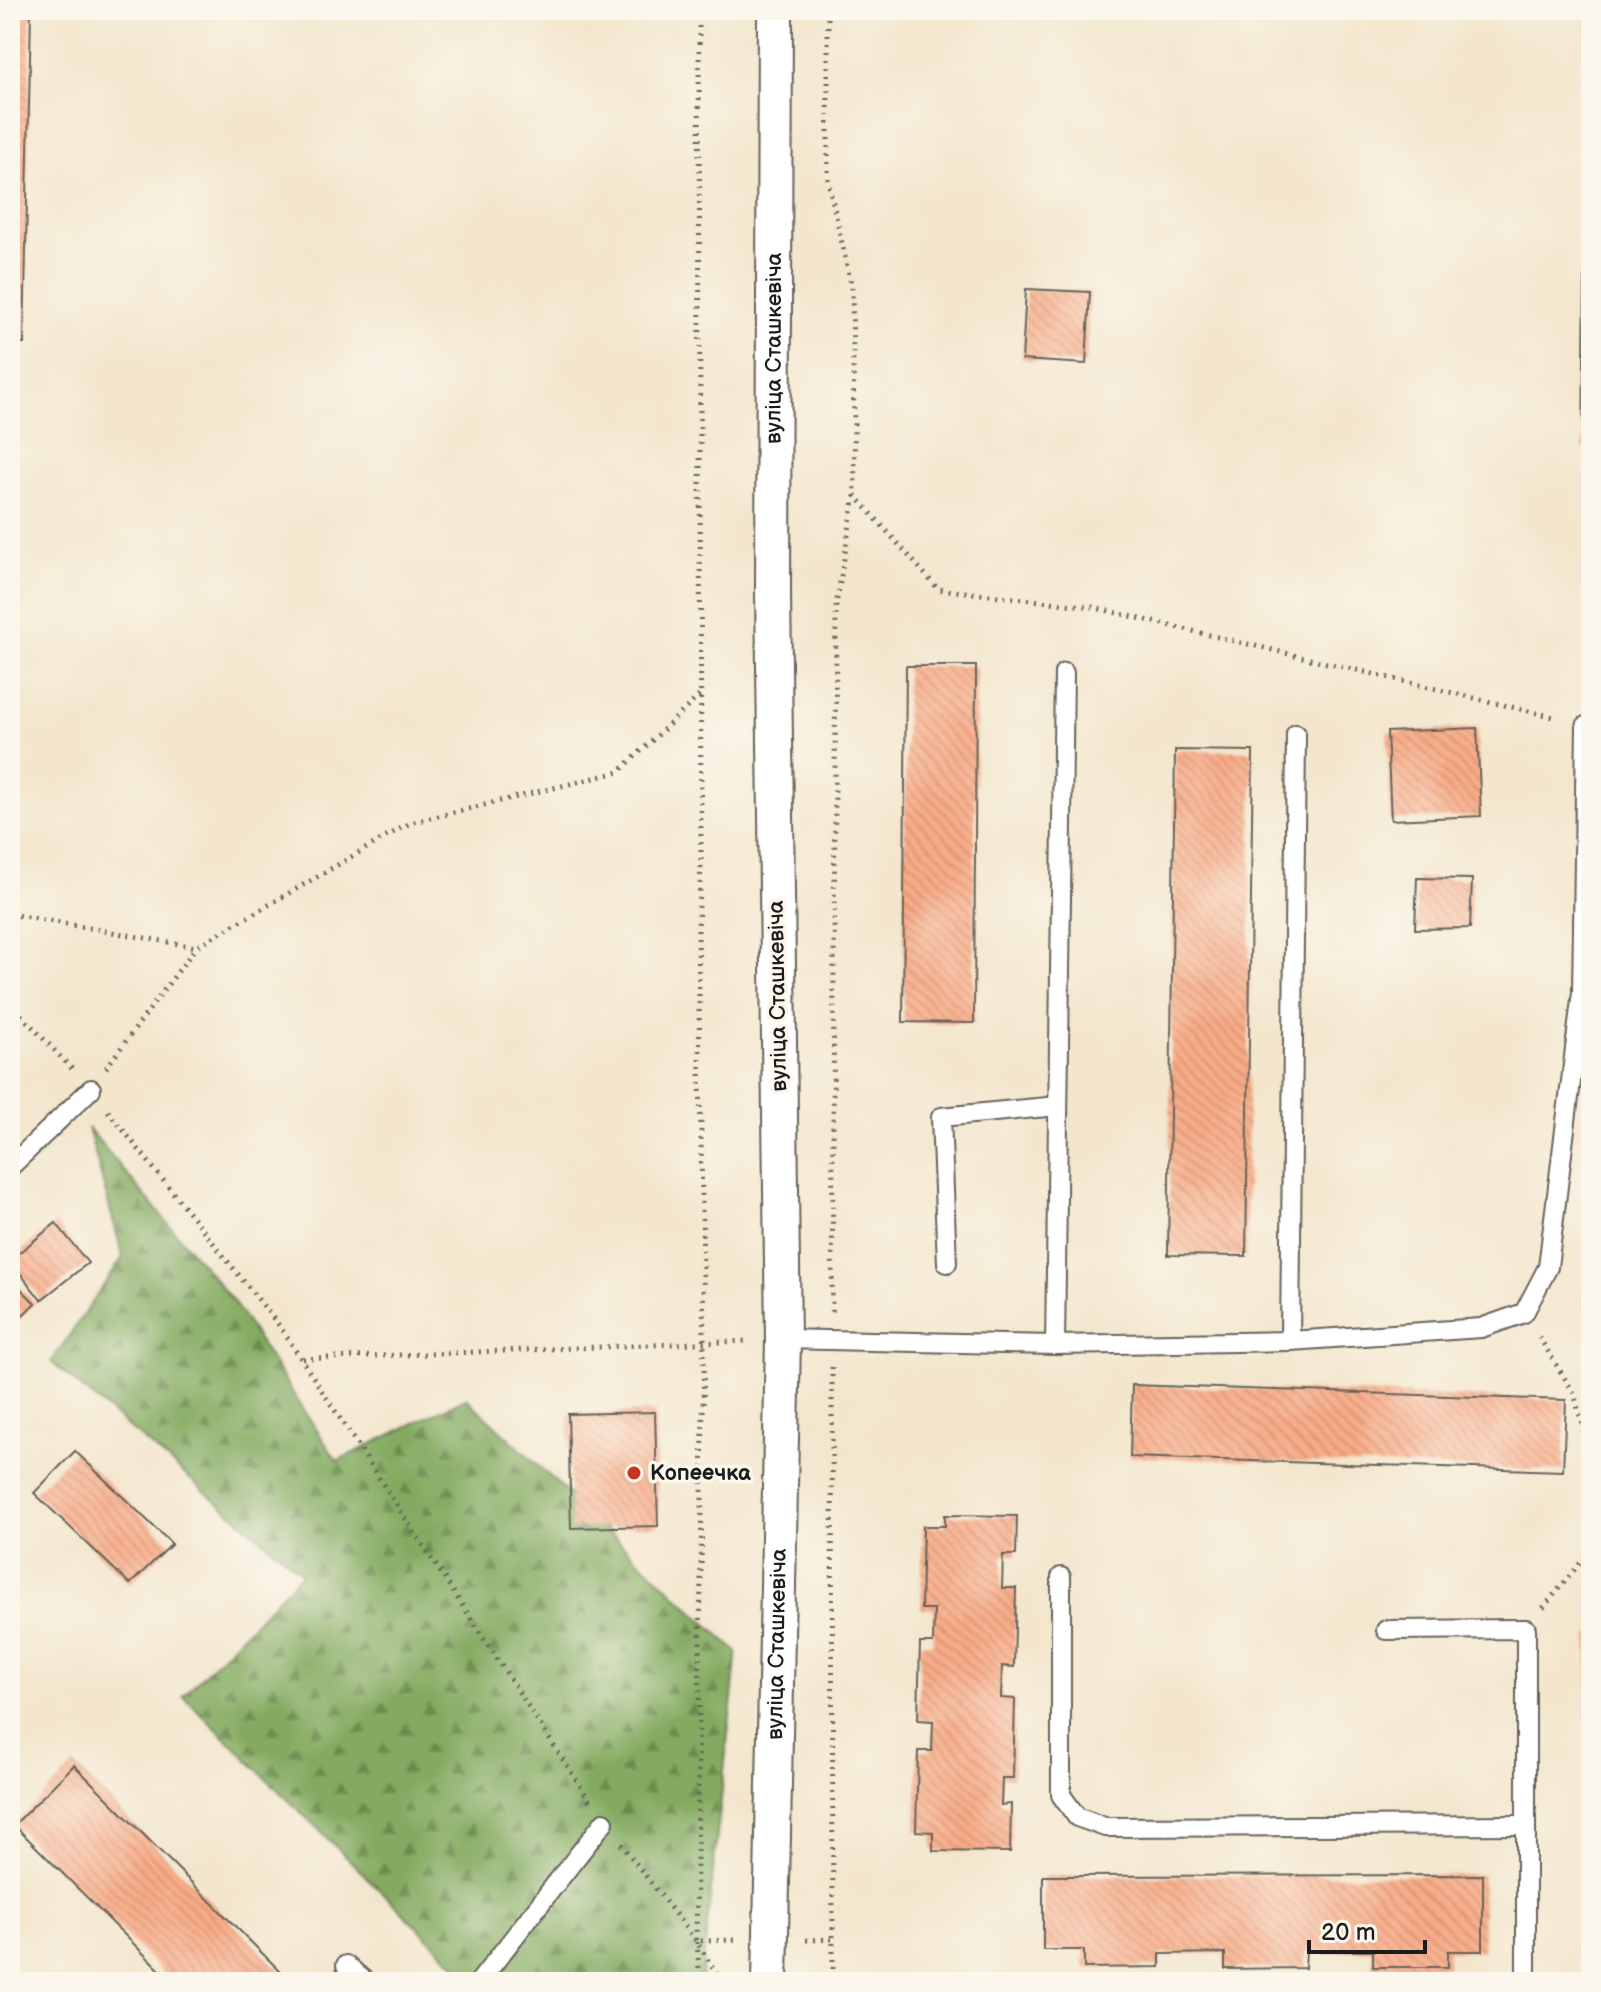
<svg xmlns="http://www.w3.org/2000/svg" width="1601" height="1992" font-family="'Balsamiq Sans',sans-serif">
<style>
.forest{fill:url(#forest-firs);stroke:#50633e;stroke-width:2}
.building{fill:url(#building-back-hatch)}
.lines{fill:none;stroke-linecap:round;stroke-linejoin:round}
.service-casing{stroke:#67635a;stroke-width:22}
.minor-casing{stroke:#67635a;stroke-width:38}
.path{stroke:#67635a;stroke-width:5;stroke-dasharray:2 6;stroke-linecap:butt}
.service{stroke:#fff;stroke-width:18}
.minor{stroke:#fff;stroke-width:34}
.poi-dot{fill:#c8321e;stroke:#fbf7ec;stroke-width:3}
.labels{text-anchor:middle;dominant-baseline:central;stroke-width:7;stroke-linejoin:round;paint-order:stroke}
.street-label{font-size:22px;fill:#1c1c1c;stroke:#fbf7ec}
.poi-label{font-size:22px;font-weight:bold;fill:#1c1c1c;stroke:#fbf7ec;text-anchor:start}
</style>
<defs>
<pattern id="forest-firs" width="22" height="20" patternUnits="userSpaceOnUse" patternTransform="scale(2)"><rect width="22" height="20" fill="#83aa60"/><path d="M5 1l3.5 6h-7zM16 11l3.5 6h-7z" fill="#6a8a4e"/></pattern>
<pattern id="building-back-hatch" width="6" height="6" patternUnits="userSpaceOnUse" patternTransform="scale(2)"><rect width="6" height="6" fill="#f8aa86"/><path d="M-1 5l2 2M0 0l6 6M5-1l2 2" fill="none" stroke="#d49273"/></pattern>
</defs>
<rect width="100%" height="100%" fill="#fbf7ec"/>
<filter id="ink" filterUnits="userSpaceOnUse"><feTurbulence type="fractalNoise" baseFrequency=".0125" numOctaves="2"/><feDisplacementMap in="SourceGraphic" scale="16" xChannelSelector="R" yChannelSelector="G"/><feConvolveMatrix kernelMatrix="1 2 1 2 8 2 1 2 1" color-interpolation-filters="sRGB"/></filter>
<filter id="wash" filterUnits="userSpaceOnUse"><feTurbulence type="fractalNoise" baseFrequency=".006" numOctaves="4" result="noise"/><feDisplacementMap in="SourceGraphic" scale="32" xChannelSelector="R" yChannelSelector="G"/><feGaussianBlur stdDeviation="1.8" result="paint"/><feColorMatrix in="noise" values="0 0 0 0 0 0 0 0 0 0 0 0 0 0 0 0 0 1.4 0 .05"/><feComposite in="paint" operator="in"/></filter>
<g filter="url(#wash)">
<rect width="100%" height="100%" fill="#f3e6cd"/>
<!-- forest -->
<path class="forest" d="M 88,1128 L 233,1301 L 337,1461 L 466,1398 L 737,1652 L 701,1982 L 473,1982 L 183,1696 L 302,1573 L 51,1362 L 123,1257 Z"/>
<g id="blocks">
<!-- building -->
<g class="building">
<path d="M 10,10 L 31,10 L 24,344 L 10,343 Z"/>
<path d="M 1588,12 L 1591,12 L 1591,449 L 1583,449 Z"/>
<path d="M 1026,289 L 1090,292 L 1086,364 L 1022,360 Z"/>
<path d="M 906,666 L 976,666 L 974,1023 L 903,1022 Z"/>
<path d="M 1477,728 L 1481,816 L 1391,820 L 1387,732 Z"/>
<path d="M 1175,750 L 1253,751 L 1246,1256 L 1168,1255 Z"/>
<path d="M 1417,878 L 1472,879 L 1470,928 L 1415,929 Z"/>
<path d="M 56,1223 L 88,1263 L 41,1300 L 10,1260 Z"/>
<path d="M 10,1278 L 35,1303 L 10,1328 Z"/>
<path d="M 1132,1385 L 1566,1400 L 1563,1471 L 1130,1457 Z"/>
<path d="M 655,1412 L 658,1526 L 571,1528 L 568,1414 Z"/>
<path d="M 75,1451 L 172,1544 L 130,1584 L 34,1493 Z"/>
<path d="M 945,1515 L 1017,1516 L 1016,1555 L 1003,1555 L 1002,1588 L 1016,1588 L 1014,1667 L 1002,1666 L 1001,1698 L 1015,1699 L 1013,1778 L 1002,1778 L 1001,1805 L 1011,1804 L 1010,1852 L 933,1851 L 933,1832 L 916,1831 L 918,1751 L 932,1751 L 933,1721 L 918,1720 L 920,1643 L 933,1643 L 934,1609 L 921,1609 L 923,1526 L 945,1526 Z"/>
<path d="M 1588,1633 L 1591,1633 L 1591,1863 L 1587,1863 Z"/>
<path d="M 74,1765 L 291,1982 L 172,1982 L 14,1825 Z"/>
<path d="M 1483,1875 L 1483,1951 L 1448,1951 L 1448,1967 L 1373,1967 L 1373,1951 L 1306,1951 L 1305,1968 L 1225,1969 L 1225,1953 L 1160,1954 L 1160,1967 L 1084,1968 L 1084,1950 L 1043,1950 L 1043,1876 Z"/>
</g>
</g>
</g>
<g filter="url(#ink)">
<use href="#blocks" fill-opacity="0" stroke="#67635a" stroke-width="2"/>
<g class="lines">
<!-- service casing -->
<g class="service-casing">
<g id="service">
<path d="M 10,1167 L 91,1089"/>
<path d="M 947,1263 L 941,1117 L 1058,1106"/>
<path d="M 783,1339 L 1055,1345 L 1290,1341 L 1481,1328 L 1524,1313 L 1548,1267 L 1582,992 L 1586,726 L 1591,726"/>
<path d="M 1290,1341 L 1296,734"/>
<path d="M 1055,1345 L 1064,673"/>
<path d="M 1061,1577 L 1061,1795 L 1077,1817 L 1105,1827 L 1526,1825"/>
<path d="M 1386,1630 L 1526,1629 L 1526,1982"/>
<path d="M 346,1965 L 366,1982"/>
<path d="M 479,1982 L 604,1822"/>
</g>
</g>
<!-- minor casing -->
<g class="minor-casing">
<g id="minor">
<path id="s1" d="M 770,1982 L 783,1339 L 773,591 L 775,10"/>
</g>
</g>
<!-- path -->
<g class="path">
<path d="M 699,10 L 701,865 L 698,929 L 704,1343 L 696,1941 L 736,1940"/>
<path d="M 828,10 L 828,181 L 852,288 L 855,495 L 836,605 L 832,1313"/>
<path d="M 855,495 L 938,589 L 1092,607 L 1558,718"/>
<path d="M 10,914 L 196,947 L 410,823 L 619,772 L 700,695"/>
<path d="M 10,1003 L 73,1070"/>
<path d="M 106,1068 L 196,947"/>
<path d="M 108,1111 L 281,1328 L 590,1801"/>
<path d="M 1539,1337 L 1574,1393 L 1591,1461"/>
<path d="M 303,1359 L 746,1341"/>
<path d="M 832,1367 L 833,1982"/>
<path d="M 1543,1608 L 1591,1550"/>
<path d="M 621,1844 L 696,1941 L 722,1982"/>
<path d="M 806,1940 L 833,1939"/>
<path d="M 697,1942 L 700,1982"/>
</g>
<!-- service -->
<use href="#service" class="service"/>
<!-- minor -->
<use href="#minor" class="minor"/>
</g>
</g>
<!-- markers -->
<circle class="poi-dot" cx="634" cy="1473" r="8"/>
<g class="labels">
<!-- street labels -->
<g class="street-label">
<text stroke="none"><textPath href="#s1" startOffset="1634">вуліца Сташкевіча</textPath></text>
<text transform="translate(778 996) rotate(-91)">вуліца Сташкевіча</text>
<text stroke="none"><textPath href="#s1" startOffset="338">вуліца Сташкевіча</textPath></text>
</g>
<!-- poi labels -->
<g class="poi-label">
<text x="650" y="1473">Копеечка</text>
</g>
</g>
<!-- margin -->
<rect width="1601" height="1992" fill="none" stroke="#fbf7ec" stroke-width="40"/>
<!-- scale -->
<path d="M1309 1940v12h116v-12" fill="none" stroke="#1c1c1c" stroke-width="4"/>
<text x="1321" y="1940" font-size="24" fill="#1c1c1c" stroke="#fbf7ec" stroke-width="6" paint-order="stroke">20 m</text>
</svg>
